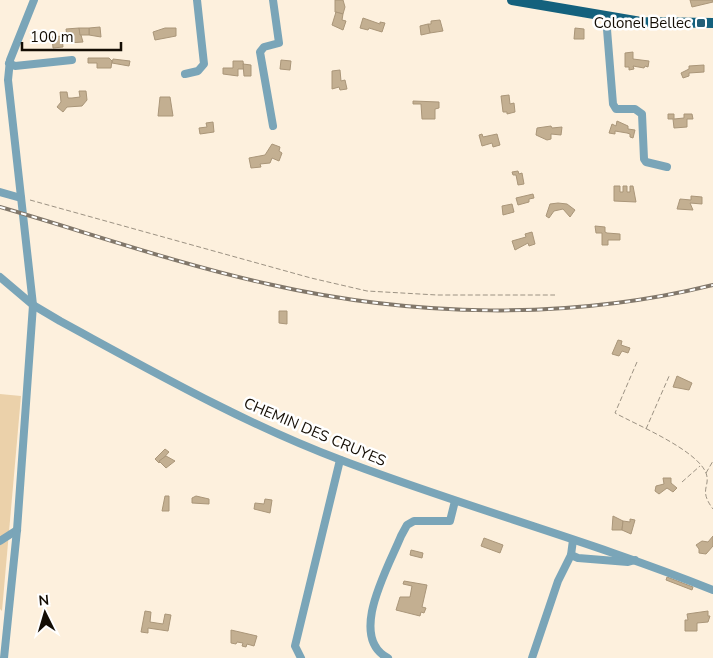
<svg xmlns="http://www.w3.org/2000/svg" width="713" height="658" font-family="'Nunito Sans',sans-serif">
<style>
.green{fill:#ebd1aa}
.building{fill:#c3af91;stroke:#aa9679}
.lines{fill:none;stroke-linecap:round;stroke-linejoin:round}
.path{stroke:#9c9283;stroke-width:1;stroke-dasharray:5 2.5;stroke-linecap:butt}
.minor{stroke:#7aa5b8;stroke-width:8}
.major{stroke:#14617d;stroke-width:10}
.rail-casing{stroke:#81776a;stroke-width:4}
.rail{stroke:#fff;stroke-width:2;stroke-dasharray:5.5;stroke-linecap:butt}
.poi-dot{fill:#235f77;stroke:#fff;stroke-width:2}
.labels{text-anchor:middle;dominant-baseline:central;stroke-width:5;stroke-linejoin:round;paint-order:stroke}
.poi-label{font-size:15px;fill:#140d04;stroke:#fff;text-anchor:end}
.street-label{font-size:15px;fill:#140d04;stroke:#fff}
</style>
<rect width="100%" height="100%" fill="#fdf0dd"/>
<!-- green -->
<path class="green" d="M 0,394 L 21,396 L 2,611 L 0,609 Z"/>
<!-- building -->
<g class="building">
<path d="M 335,0 L 343,0 L 345,7 L 343,14 L 335,12 Z"/>
<path d="M 690,0 L 713,0 L 713,2 L 692,7 Z"/>
<path d="M 336,12 L 343,14 L 342,20 L 346,21 L 343,30 L 332,25 Z"/>
<path d="M 363,18 L 380,24 L 380,22 L 385,23 L 382,32 L 369,28 L 368,30 L 360,28 Z"/>
<path d="M 440,20 L 443,31 L 430,33 L 428,24 L 431,24 L 431,21 Z"/>
<path d="M 428,24 L 430,33 L 421,35 L 420,26 Z"/>
<path d="M 100,27 L 101,37 L 89,35 L 89,28 Z"/>
<path d="M 79,28 L 83,42 L 68,43 L 66,29 Z"/>
<path d="M 79,28 L 89,28 L 89,35 L 80,35 Z"/>
<path d="M 165,28 L 176,28 L 176,36 L 155,40 L 153,32 Z"/>
<path d="M 575,28 L 584,29 L 584,39 L 574,39 Z"/>
<path d="M 62,36 L 63,47 L 53,48 L 52,37 Z"/>
<path d="M 633,52 L 633,59 L 649,61 L 648,67 L 645,66 L 644,68 L 633,66 L 634,69 L 629,70 L 629,67 L 625,67 L 625,53 Z"/>
<path d="M 88,58 L 109,58 L 112,61 L 111,68 L 97,68 L 97,63 L 88,63 Z"/>
<path d="M 113,59 L 130,61 L 129,66 L 112,63 Z"/>
<path d="M 281,60 L 291,61 L 290,70 L 280,69 Z"/>
<path d="M 233,61 L 243,61 L 244,69 L 238,69 L 238,76 L 223,74 L 223,68 L 233,68 Z"/>
<path d="M 243,64 L 251,65 L 251,76 L 244,76 Z"/>
<path d="M 704,65 L 704,72 L 689,73 L 689,76 L 683,78 L 681,73 L 689,69 L 689,66 Z"/>
<path d="M 340,70 L 341,81 L 345,80 L 347,89 L 340,90 L 339,87 L 332,89 L 332,71 Z"/>
<path d="M 79,91 L 86,91 L 87,100 L 82,106 L 67,107 L 63,112 L 57,107 L 61,102 L 60,92 L 67,92 L 68,98 L 72,98 L 80,97 Z"/>
<path d="M 509,95 L 510,104 L 514,103 L 515,112 L 507,114 L 507,112 L 503,112 L 501,96 Z"/>
<path d="M 160,97 L 170,97 L 173,116 L 158,116 Z"/>
<path d="M 413,101 L 439,102 L 439,108 L 435,109 L 435,119 L 422,119 L 421,104 L 413,104 Z"/>
<path d="M 668,114 L 674,114 L 674,119 L 684,118 L 684,114 L 692,114 L 693,119 L 687,119 L 687,127 L 674,128 L 673,119 L 668,119 Z"/>
<path d="M 617,121 L 628,126 L 628,129 L 635,130 L 633,138 L 630,137 L 630,134 L 627,133 L 615,131 L 615,134 L 609,133 L 612,124 L 616,126 Z"/>
<path d="M 213,122 L 214,132 L 200,134 L 199,128 L 207,127 L 206,123 Z"/>
<path d="M 551,126 L 552,128 L 562,127 L 561,135 L 551,134 L 551,139 L 547,140 L 536,135 L 537,128 Z"/>
<path d="M 482,134 L 483,137 L 497,134 L 500,145 L 493,147 L 492,143 L 482,146 L 479,135 Z"/>
<path d="M 272,144 L 280,147 L 279,151 L 282,153 L 279,161 L 272,158 L 270,163 L 260,164 L 261,167 L 251,168 L 249,158 L 265,155 Z"/>
<path d="M 518,171 L 519,174 L 522,173 L 524,184 L 518,185 L 516,175 L 513,175 L 512,172 Z"/>
<path d="M 614,186 L 620,186 L 620,192 L 623,192 L 623,186 L 627,186 L 627,192 L 630,192 L 630,186 L 633,186 L 636,202 L 614,201 Z"/>
<path d="M 533,194 L 534,198 L 529,199 L 529,202 L 518,205 L 516,198 Z"/>
<path d="M 691,196 L 702,197 L 702,204 L 690,203 L 693,210 L 677,209 L 680,199 L 691,200 Z"/>
<path d="M 558,203 L 567,204 L 575,210 L 570,217 L 563,209 L 554,211 L 549,218 L 546,216 L 550,204 Z"/>
<path d="M 512,204 L 514,212 L 503,215 L 502,206 Z"/>
<path d="M 595,226 L 605,227 L 605,232 L 607,233 L 620,234 L 620,240 L 608,240 L 608,245 L 602,245 L 602,233 L 596,233 Z"/>
<path d="M 532,232 L 535,244 L 529,246 L 528,243 L 515,250 L 512,241 L 526,237 L 525,234 Z"/>
<path d="M 279,311 L 287,311 L 287,324 L 279,323 Z"/>
<path d="M 618,340 L 622,341 L 621,345 L 630,348 L 628,353 L 622,351 L 619,356 L 612,354 Z"/>
<path d="M 677,376 L 692,383 L 689,390 L 673,387 Z"/>
<path d="M 165,449 L 169,452 L 159,463 L 155,459 Z"/>
<path d="M 166,456 L 175,461 L 166,468 L 159,461 Z"/>
<path d="M 663,478 L 671,478 L 671,483 L 677,488 L 673,492 L 667,488 L 659,494 L 655,491 L 656,486 L 664,484 Z"/>
<path d="M 165,496 L 169,496 L 169,511 L 162,511 Z"/>
<path d="M 196,496 L 209,499 L 209,504 L 192,503 L 192,498 Z"/>
<path d="M 265,499 L 272,500 L 270,513 L 254,509 L 255,503 L 264,504 Z"/>
<path d="M 613,516 L 623,521 L 622,530 L 612,530 Z"/>
<path d="M 630,519 L 635,520 L 631,534 L 622,530 L 623,521 L 630,522 Z"/>
<path d="M 713,536 L 713,546 L 706,554 L 699,553 L 699,549 L 696,545 L 702,541 L 708,542 Z"/>
<path d="M 484,538 L 503,545 L 500,553 L 481,546 Z"/>
<path d="M 411,550 L 423,553 L 422,558 L 410,555 Z"/>
<path d="M 667,577 L 693,587 L 692,590 L 666,580 Z"/>
<path d="M 404,581 L 427,585 L 422,607 L 426,608 L 424,613 L 421,612 L 420,616 L 396,610 L 400,597 L 410,597 L 412,586 L 403,584 Z"/>
<path d="M 145,611 L 151,612 L 150,622 L 163,624 L 165,614 L 171,615 L 168,631 L 148,628 L 148,633 L 141,632 Z"/>
<path d="M 708,611 L 708,616 L 710,616 L 708,622 L 697,623 L 697,631 L 685,631 L 685,620 L 688,620 L 687,614 Z"/>
<path d="M 231,630 L 257,636 L 254,646 L 247,644 L 246,647 L 242,646 L 243,643 L 237,642 L 236,644 L 231,643 Z"/>
</g>
<g class="lines">
<!-- path -->
<g class="path">
<path d="M 30,200 L 311,278 L 367,291 L 437,295 L 555,295"/>
<path d="M 637,362 L 615,413 C 637,425 697,450 706,473 C 711,487 698,489 713,509"/>
<path d="M 646,429 L 670,374"/>
<path d="M 706,473 L 713,461"/>
<path d="M 682,482 L 700,466"/>
</g>
<!-- minor -->
<g class="minor">
<path d="M 273,0 L 279,43 L 264,47 L 260,52 L 273,126"/>
<path d="M 606,17 L 613,104 L 616,109 L 635,109 L 642,114 L 644,159 L 646,162 L 667,167"/>
<path d="M 9,63 L 15,66 L 72,60"/>
<path d="M 185,74 L 198,71 L 204,64 L 197,0"/>
<path d="M 0,192 L 21,198"/>
<path d="M 0,277 L 33,305 L 60,321 C 152,371 243,423 341,460 C 464,507 591,541 713,590"/>
<path d="M 573,540 L 571,555 L 578,558 L 628,562 L 635,560"/>
<path d="M 0,541 L 17,530"/>
<path d="M 4,658 L 17,530 L 33,305 L 8,80 L 10,60 L 34,0"/>
<path d="M 301,658 L 295,646 L 340,460"/>
<path d="M 388,658 C 347,637 389,566 401,536 L 407,525 L 414,521 L 450,521 L 455,501"/>
<path d="M 532,658 L 558,581 L 571,555"/>
</g>
<!-- major -->
<path class="major" d="M 512,0 L 641,22 L 713,23"/>
<!-- rail casing -->
<g class="rail-casing">
<path id="rail" d="M 0,207 C 89,233 178,264 268,284 C 413,317 568,321 713,285"/>
</g>
<!-- rail -->
<use href="#rail" class="rail"/>
</g>
<!-- markers -->
<rect class="poi-dot" x="696" y="18" width="10" height="10" rx="2.5"/>
<g class="labels">
<!-- poi labels -->
<g class="poi-label">
<text x="691" y="23">Colonel Bellec</text>
</g>
<!-- street labels -->
<g class="street-label">
<text transform="translate(315 432) rotate(23)">CHEMIN DES CRUYES</text>
</g>
</g>
<!-- north arrow -->
<g transform="translate(45 613) rotate(355)" stroke="#ffffff" stroke-width="4" paint-order="stroke">
<path d="M0-4L9 19L0 12L-9 19Z" fill="#140d04"/>
<text y="-8" font-size="14" font-weight="bold" text-anchor="middle" fill="#140d04">N</text>
</g>
<!-- scale -->
<path d="M22 42v8h99v-8" fill="none" stroke="#140d04" stroke-width="2.5"/>
<text x="30" y="42" font-size="15" fill="#140d04" stroke="#ffffff" stroke-width="4" paint-order="stroke">100 m</text>
</svg>
